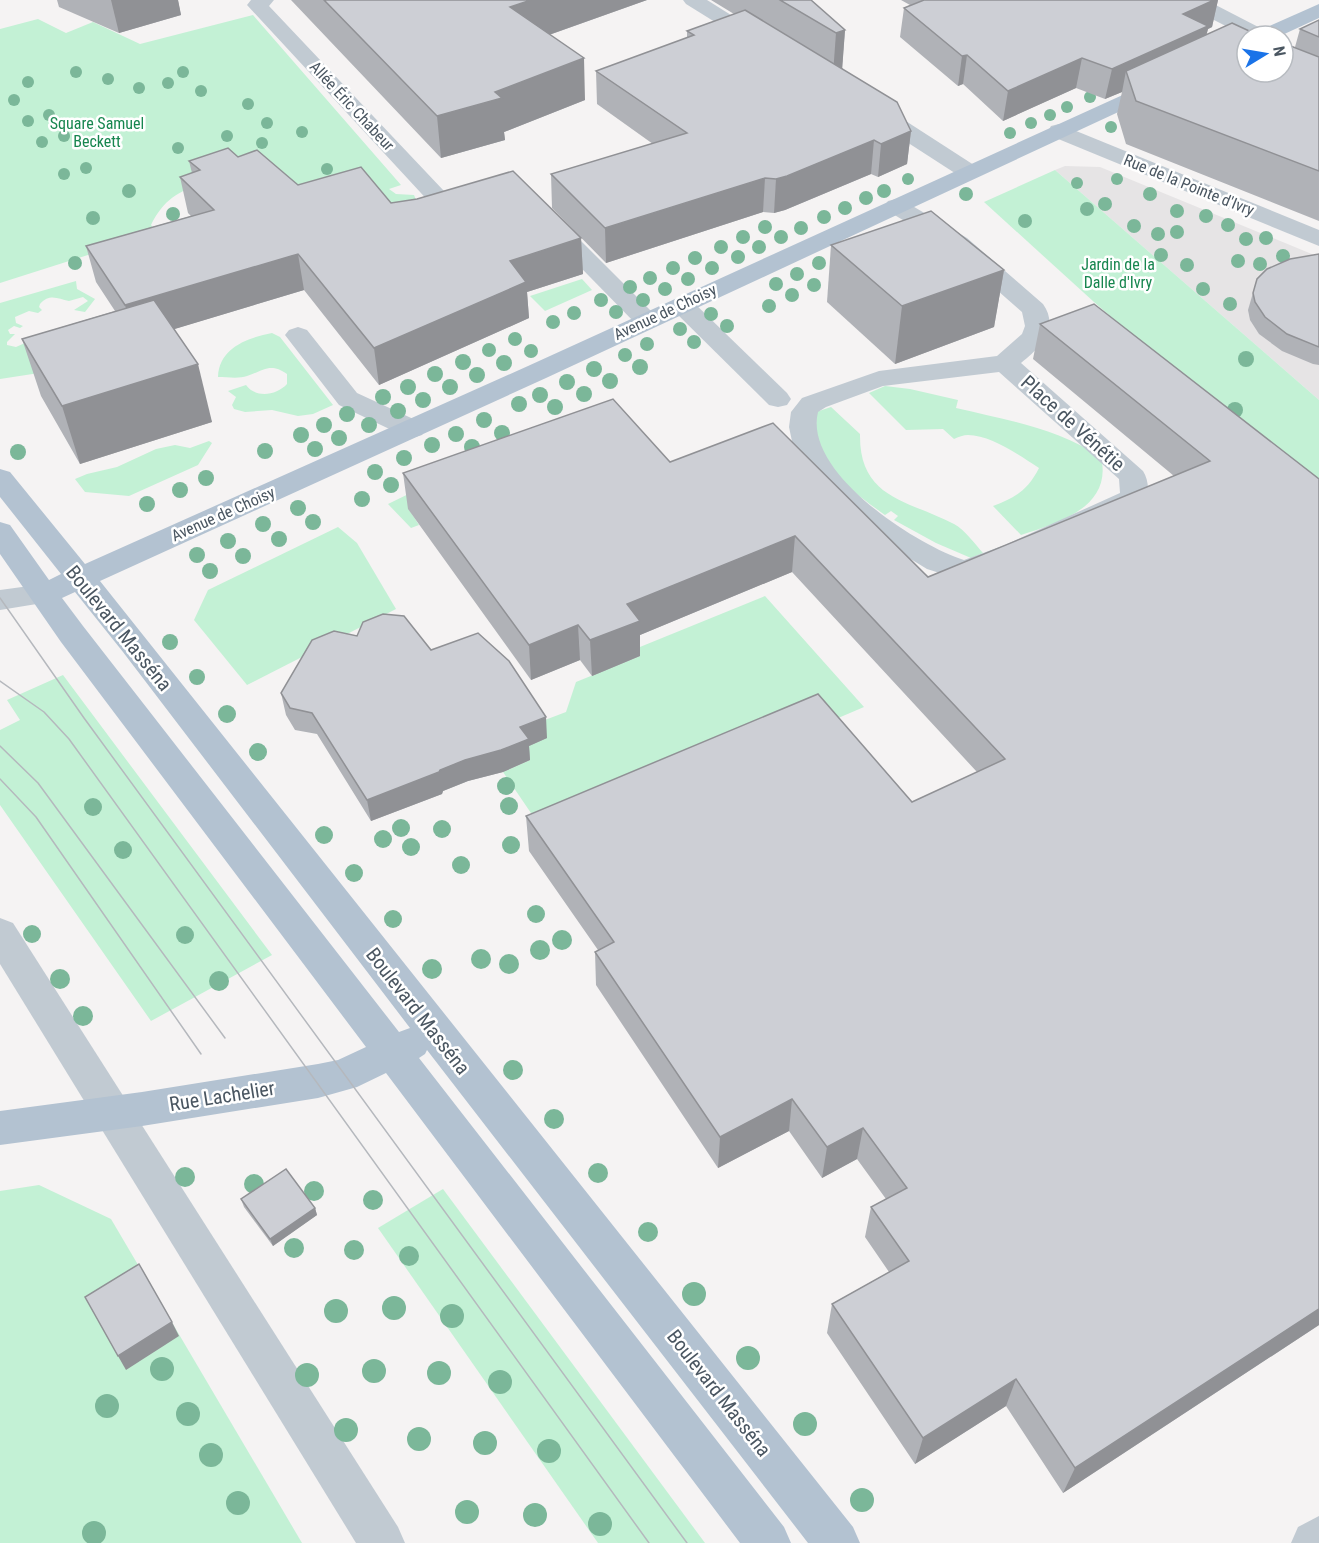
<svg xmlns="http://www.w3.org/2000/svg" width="1319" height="1543" font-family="'Roboto Condensed',sans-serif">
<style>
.education{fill:#e6e4e5}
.green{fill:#c3f1d5}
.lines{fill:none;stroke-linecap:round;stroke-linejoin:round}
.minor{fill:#c1cad2;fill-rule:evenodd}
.major{fill:#b3c2d1;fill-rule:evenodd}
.tram{stroke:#b5b8bd;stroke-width:1.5}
.tree{fill:#7bb799}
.wall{fill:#b0b2b7}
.shaded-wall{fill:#909195}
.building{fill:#cdcfd5;stroke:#909195;stroke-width:1.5}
.labels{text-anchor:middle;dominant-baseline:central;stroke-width:5;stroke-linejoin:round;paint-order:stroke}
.far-street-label{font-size:16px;fill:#4a5661;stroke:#fff}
.far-park-label{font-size:16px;fill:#17864f;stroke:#fff}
.street-label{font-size:20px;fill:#4a5661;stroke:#fff}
</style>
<rect width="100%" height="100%" fill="#f5f3f3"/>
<!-- education -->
<path class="education" d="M 1065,166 L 1100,167 L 1319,257 L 1319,400 L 1055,170 Z"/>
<!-- green -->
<g class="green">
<path d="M 253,15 L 401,185 L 389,189 L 396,194 L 414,195 L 416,200 L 386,211 L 204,182 C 178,192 164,199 151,225 L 157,233 L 0,283 L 0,29 L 38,19 L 66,33 L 93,22 L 140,44 Z"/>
<path d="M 1055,170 L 1319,400 L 1319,498 L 1094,302 L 984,202 Z"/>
<path d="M 582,279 L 592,290 L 545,311 L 530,296 Z"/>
<path d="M 76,281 L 77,289 L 95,299 L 85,312 L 74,310 L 88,301 L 83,297 L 69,301 C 58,299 50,293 40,304 L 39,307 L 42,310 L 38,313 L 29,311 L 15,317 L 16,323 L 23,326 L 20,328 L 14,326 L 8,330 L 10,334 L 15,334 L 7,342 L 7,345 L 16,347 L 25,343 L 52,371 L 0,379 L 0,303 Z"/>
<path d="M 272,333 L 280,337 L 333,405 L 313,414 L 298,416 L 272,410 L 245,412 L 234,409 L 232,405 L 236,397 L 228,391 L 246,385 C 256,399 277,395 287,384 L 287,374 C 270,362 263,371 247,376 C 239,379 227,377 218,377 C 219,348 247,338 272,333 Z"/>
<path d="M 885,386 L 910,389 L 958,400 L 956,408 C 1007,420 1056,428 1101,457 C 1113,507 1058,523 1021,535 L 993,506 C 1015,498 1028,490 1039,468 C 1020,456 991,435 968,435 C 964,435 958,437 954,439 L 943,429 L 906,430 L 869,393 Z"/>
<path d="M 831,407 L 860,434 C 859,499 908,500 954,524 C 965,530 975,544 983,553 L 971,558 L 936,543 L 894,520 L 898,516 L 891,511 L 885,515 C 864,500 828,474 818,450 C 814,439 817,423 816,412 Z"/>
<path d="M 209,441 L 212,443 L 198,465 L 129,496 L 85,492 L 75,479 L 87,474 L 117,467 L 156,449 L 175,445 L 190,448 Z"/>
<path d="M 472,463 L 408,508 L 419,525 L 411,528 L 388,504 Z"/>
<path d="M 338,527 L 357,543 L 396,609 L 247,685 L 194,620 L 208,590 Z"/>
<path d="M 765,596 L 864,707 L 550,841 L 503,772 L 530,760 L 522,748 L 537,723 L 566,712 L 576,682 L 640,656 L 635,649 Z"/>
<path d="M 63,675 L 272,955 L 151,1021 L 0,805 L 0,730 L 20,720 L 7,700 Z"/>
<path d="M 39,1185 L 111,1219 L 302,1543 L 0,1543 L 0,1191 Z"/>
<path d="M 443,1189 L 705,1543 L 598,1543 L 378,1228 Z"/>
</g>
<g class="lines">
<!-- minor -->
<g class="minor">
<path d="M 274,0 L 269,6 L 461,209 L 465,214 L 461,219 L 453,221 L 445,219 L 247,5 L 251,0 Z"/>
<path d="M 683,0 L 707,0 L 766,37 L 769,41 L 766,45 L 759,47 L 752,45 L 686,4 Z"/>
<path d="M 1180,0 L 1206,0 L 1268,32 L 1271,36 L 1247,37 L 1183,4 Z"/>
<path d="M 873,103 L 881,105 L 977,167 L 981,172 L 977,177 L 969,179 L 961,177 L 865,115 L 862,110 L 865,105 Z"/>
<path d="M 1059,124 L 1319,230 L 1319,246 L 1051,136 L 1048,131 L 1051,126 Z"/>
<path d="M 896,199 L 904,201 L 967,238 L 1043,304 C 1060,328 1040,348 1021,363 L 1143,471 C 1149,480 1150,495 1144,505 L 1025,559 L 965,581 L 927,569 L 886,544 L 843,511 L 823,492 L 803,466 L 793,446 L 789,427 L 791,412 L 802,398 L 879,371 L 997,356 L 1022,334 L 1025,326 L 1022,312 L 949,248 L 888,211 L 884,206 L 888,201 ZM 999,372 L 1119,479 L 1120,493 L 1005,545 L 964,560 C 916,545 803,472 818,412 L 826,407 L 883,386 Z"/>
<path d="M 551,217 L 559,219 L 656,316 L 660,321 L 656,326 L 647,329 L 638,326 L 543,229 L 539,224 L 543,219 Z"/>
<path d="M 682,297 L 691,300 L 787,393 L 791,399 L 787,405 L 778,407 L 769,405 L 673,310 L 669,305 L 673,300 Z"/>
<path d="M 298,327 L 307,330 L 357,393 L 422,423 L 426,429 L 422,435 L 412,438 L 402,435 L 339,405 L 285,335 L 289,330 Z"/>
<path d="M 44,584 L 55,587 L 59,594 L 55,601 L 0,610 L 0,590 Z"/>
<path d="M 0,918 L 13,923 L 398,1527 L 405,1543 L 356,1543 L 0,964 Z"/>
<path d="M 1319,1516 L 1319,1543 L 1291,1543 L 1298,1527 Z"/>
</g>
<!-- major -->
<g class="major">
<path d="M 1319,4 L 1319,18 L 1280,36 L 1253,36 L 1256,32 Z"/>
<path d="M 1160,78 L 1168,79 L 1171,84 L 1168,89 L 546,378 L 100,581 L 853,1527 L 860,1543 L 808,1543 L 427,1050 L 425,1054 L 419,1058 L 784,1527 L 791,1543 L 740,1543 L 386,1073 L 357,1087 L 318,1098 L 142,1126 L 0,1145 L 0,1111 L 142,1092 L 318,1064 L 338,1060 L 366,1047 L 61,642 L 0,554 L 0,522 L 10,525 L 49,580 L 61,574 L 0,497 L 0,469 L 10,472 L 85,564 L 528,366 ZM 75,592 L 123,652 L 410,1028 L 399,1032 L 83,626 L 62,598 Z"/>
</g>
<!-- tram -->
<g class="tram">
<path d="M 0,598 L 84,718 L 687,1543"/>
<path d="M 0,681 L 44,712 L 69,739 L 649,1543"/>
<path d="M 0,746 L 38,783 L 225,1038"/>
<path d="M 0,779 L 36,817 L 201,1054"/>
</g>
</g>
<!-- trees -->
<g class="tree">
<circle cx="76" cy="72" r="6"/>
<circle cx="183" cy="72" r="6"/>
<circle cx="108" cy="79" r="6"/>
<circle cx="28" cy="82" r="6"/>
<circle cx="168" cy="83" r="6"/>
<circle cx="139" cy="88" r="6"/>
<circle cx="201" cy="91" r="6"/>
<circle cx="1090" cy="97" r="6"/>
<circle cx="14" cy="100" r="6"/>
<circle cx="248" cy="104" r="6"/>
<circle cx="1067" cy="107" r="6"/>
<circle cx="49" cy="115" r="6"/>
<circle cx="1050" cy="115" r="6"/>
<circle cx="28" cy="121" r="6"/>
<circle cx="267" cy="123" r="6"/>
<circle cx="1031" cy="123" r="6"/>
<circle cx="1111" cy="127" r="6"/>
<circle cx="302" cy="132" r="6"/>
<circle cx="1010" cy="133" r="6"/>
<circle cx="64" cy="136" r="6"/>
<circle cx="227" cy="136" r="6"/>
<circle cx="42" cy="142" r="6"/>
<circle cx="262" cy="143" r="6"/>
<circle cx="178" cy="148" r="6"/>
<circle cx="86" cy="168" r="6"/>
<circle cx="327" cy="169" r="6"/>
<circle cx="64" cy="174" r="6"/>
<circle cx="908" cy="179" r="6"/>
<circle cx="1117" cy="179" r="6"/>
<circle cx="1077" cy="183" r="6"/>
<circle cx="129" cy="191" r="7"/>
<circle cx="884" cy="191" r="7"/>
<circle cx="966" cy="194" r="7"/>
<circle cx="1150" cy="194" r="7"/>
<circle cx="866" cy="198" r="7"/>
<circle cx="1105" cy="204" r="7"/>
<circle cx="845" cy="208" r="7"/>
<circle cx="1087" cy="209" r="7"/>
<circle cx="1177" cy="211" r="7"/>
<circle cx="173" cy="214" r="7"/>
<circle cx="1206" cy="216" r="7"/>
<circle cx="824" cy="217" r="7"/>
<circle cx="93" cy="218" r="7"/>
<circle cx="1025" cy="221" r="7"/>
<circle cx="1228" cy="225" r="7"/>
<circle cx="1134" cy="226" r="7"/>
<circle cx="765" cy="227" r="7"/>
<circle cx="801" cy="228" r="7"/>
<circle cx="1177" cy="232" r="7"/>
<circle cx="1158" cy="234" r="7"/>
<circle cx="743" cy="237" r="7"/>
<circle cx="781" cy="237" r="7"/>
<circle cx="1266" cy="238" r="7"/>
<circle cx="1246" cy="239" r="7"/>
<circle cx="721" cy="247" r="7"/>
<circle cx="759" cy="247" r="7"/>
<circle cx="1161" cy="255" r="7"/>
<circle cx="1283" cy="256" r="7"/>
<circle cx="738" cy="257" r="7"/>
<circle cx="695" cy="258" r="7"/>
<circle cx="1238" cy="261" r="7"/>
<circle cx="75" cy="263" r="7"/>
<circle cx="819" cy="263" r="7"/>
<circle cx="1260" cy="264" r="7"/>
<circle cx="1187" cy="265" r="7"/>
<circle cx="673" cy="268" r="7"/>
<circle cx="712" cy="268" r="7"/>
<circle cx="797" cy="274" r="7"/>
<circle cx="650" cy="278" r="7"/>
<circle cx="688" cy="279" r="7"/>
<circle cx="776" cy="284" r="7"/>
<circle cx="814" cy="285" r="7"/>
<circle cx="630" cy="287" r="7"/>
<circle cx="665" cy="289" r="7"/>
<circle cx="1203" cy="289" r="7"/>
<circle cx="792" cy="295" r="7"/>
<circle cx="601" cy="300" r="7"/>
<circle cx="643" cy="300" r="7"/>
<circle cx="1230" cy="304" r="7"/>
<circle cx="769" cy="306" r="7"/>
<circle cx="616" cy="312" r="7"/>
<circle cx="574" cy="313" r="7"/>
<circle cx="711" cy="314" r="7"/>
<circle cx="553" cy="322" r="7"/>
<circle cx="727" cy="326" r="7"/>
<circle cx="680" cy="329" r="7"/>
<circle cx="515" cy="339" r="7"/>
<circle cx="694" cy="342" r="7"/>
<circle cx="647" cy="344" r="7"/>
<circle cx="489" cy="350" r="7"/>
<circle cx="531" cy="351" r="7"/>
<circle cx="625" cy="355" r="7"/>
<circle cx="1246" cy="359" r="8"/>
<circle cx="463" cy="362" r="8"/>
<circle cx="504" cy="363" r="8"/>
<circle cx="640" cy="367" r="8"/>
<circle cx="594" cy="369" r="8"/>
<circle cx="435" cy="374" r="8"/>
<circle cx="477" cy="375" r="8"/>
<circle cx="610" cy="381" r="8"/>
<circle cx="567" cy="382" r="8"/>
<circle cx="408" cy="387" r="8"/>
<circle cx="450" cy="387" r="8"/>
<circle cx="584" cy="394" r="8"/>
<circle cx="540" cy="395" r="8"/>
<circle cx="383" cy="397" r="8"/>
<circle cx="423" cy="400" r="8"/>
<circle cx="519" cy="404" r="8"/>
<circle cx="555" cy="407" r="8"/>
<circle cx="1235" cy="410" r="8"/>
<circle cx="398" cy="411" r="8"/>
<circle cx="347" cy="414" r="8"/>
<circle cx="484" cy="420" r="8"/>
<circle cx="324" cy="425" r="8"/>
<circle cx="369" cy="425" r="8"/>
<circle cx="502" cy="433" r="8"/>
<circle cx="456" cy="434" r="8"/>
<circle cx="301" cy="435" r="8"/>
<circle cx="339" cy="438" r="8"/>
<circle cx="432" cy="445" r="8"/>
<circle cx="472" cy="447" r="8"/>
<circle cx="315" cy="449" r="8"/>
<circle cx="265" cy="451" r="8"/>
<circle cx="18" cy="452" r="8"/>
<circle cx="404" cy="458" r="8"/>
<circle cx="375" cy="472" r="8"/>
<circle cx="206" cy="478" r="8"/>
<circle cx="391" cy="485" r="8"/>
<circle cx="180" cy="490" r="8"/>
<circle cx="362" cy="499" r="8"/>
<circle cx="147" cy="504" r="8"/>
<circle cx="298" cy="508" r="8"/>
<circle cx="313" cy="522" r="8"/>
<circle cx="263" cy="524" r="8"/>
<circle cx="279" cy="539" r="8"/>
<circle cx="228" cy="541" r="8"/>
<circle cx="197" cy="555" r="8"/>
<circle cx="243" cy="556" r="8"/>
<circle cx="210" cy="571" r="8"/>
<circle cx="170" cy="642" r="8"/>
<circle cx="197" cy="677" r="8"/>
<circle cx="227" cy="714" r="9"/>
<circle cx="258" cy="752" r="9"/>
<circle cx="506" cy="786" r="9"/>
<circle cx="509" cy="806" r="9"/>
<circle cx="93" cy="807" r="9"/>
<circle cx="401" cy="828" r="9"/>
<circle cx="442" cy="829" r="9"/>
<circle cx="324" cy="835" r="9"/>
<circle cx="383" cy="839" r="9"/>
<circle cx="511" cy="845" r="9"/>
<circle cx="411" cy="847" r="9"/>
<circle cx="123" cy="850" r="9"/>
<circle cx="461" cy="865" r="9"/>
<circle cx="354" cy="873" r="9"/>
<circle cx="536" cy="914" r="9"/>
<circle cx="393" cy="919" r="9"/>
<circle cx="32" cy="934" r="9"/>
<circle cx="185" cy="935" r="9"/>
<circle cx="562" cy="940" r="10"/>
<circle cx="540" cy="950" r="10"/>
<circle cx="481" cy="959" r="10"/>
<circle cx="509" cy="964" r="10"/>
<circle cx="432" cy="969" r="10"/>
<circle cx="60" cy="979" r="10"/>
<circle cx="219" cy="981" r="10"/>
<circle cx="83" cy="1016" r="10"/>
<circle cx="513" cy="1070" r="10"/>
<circle cx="554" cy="1119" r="10"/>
<circle cx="598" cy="1173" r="10"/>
<circle cx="185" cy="1177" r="10"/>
<circle cx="254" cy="1184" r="10"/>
<circle cx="314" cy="1191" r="10"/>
<circle cx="373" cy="1200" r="10"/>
<circle cx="648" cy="1232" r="10"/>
<circle cx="294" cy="1248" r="10"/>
<circle cx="354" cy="1250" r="10"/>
<circle cx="409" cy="1256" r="10"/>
<circle cx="694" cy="1294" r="12"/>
<circle cx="394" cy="1308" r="12"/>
<circle cx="336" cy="1311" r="12"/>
<circle cx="452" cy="1316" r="12"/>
<circle cx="748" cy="1358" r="12"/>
<circle cx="162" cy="1369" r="12"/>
<circle cx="374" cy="1371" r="12"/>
<circle cx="439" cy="1373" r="12"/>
<circle cx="307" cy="1375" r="12"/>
<circle cx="500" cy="1382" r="12"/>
<circle cx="107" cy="1406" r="12"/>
<circle cx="188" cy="1414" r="12"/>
<circle cx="805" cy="1424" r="12"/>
<circle cx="346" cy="1430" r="12"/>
<circle cx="419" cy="1439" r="12"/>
<circle cx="485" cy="1443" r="12"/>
<circle cx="549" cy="1451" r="12"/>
<circle cx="211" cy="1455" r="12"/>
<circle cx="862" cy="1500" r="12"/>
<circle cx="238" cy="1503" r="12"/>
<circle cx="467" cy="1512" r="12"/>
<circle cx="535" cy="1515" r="12"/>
<circle cx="600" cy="1524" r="12"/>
<circle cx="94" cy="1533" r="12"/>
</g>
<!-- wall -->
<g class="wall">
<path d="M 57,0 L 178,0 L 181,15 L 119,33 L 59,7 Z"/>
<path d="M 291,0 L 647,0 L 549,35 L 585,100 L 504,132 L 505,140 L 441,158 Z"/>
<path d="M 711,0 L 811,0 L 845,30 L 842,68 L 911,131 L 907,164 L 878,177 L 871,174 L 785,210 L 774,213 L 763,212 L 606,263 L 552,208 L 551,174 L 653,144 L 597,104 L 596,71 L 687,38 L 687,31 L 734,14 Z"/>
<path d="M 901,0 L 1218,0 L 1212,27 L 1208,29 L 1206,35 L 1247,36 L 1295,47 L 1300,29 L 1319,20 L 1319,221 L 1126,144 L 1117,114 L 1122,92 L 1105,99 L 1076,88 L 1003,121 L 963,84 L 958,86 L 900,37 L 904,8 L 910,5 Z"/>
<path d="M 238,157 L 298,185 L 581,238 L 583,274 L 527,292 L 529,318 L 379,385 L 304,290 L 174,329 L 212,422 L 80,464 L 41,396 L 22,339 L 115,311 L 96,282 L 86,246 L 191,216 L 188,213 L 180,177 L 192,173 L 189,161 Z"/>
<path d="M 831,245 L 1004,270 L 994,327 L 895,364 L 827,302 Z"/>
<path d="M 1319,254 L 1319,365 L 1313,364 L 1282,351 L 1259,334 L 1250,320 L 1248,310 L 1257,279 Z"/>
<path d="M 1040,324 L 1319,479 L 1319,1325 L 1063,1493 L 1006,1406 L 915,1464 L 827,1333 L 832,1304 L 889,1272 L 865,1237 L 871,1207 L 886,1199 L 857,1159 L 822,1178 L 789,1131 L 718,1168 L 596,985 L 595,952 L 598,950 L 529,851 L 526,816 L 912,802 L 977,772 L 792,572 L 640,635 L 640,656 L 592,676 L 580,660 L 531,680 L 408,509 L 403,473 L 670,462 L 928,577 L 1174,476 L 1033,359 Z"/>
<path d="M 357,636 L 431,650 L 547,738 L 529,746 L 530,760 L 503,772 L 468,781 L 443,791 L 442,794 L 371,821 L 317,734 L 295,730 L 286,715 L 281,693 Z"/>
<path d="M 241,1199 L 315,1208 L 317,1215 L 273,1246 L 244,1207 Z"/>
</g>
<!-- shaded-wall -->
<g class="shaded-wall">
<path d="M 111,0 L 178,0 L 181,15 L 119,33 Z"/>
<path d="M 531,0 L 647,0 L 512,48 L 510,7 Z"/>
<path d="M 1214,0 L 1218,0 L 1212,27 L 1208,29 L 1201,56 L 1126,71 L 1122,92 L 1105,99 L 1112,69 L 1183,14 Z"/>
<path d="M 845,30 L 842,71 L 833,74 L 836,33 Z"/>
<path d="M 967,55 L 963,84 L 958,86 L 962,56 Z"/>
<path d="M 584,58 L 585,100 L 504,132 L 505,140 L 441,158 L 437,116 L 495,92 Z"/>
<path d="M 1082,58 L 1076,88 L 1003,121 L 1008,91 Z"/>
<path d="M 911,131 L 907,164 L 878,177 L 881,144 Z"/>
<path d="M 874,140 L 871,174 L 785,210 L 774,213 L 776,179 Z"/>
<path d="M 765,178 L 763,212 L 606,263 L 605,228 Z"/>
<path d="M 581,238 L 583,274 L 527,292 L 529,318 L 379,385 L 374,348 L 510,261 Z"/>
<path d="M 298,254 L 304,290 L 135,341 L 125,305 Z"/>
<path d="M 1004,270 L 994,327 L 895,364 L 902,306 Z"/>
<path d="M 198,364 L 212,422 L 80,464 L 62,406 Z"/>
<path d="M 795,536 L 792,572 L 640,635 L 640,656 L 592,676 L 590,640 L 627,604 Z"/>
<path d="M 578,625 L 580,660 L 531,680 L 529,645 Z"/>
<path d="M 546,717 L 547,738 L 529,746 L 530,760 L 503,772 L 468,781 L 443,791 L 442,794 L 371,821 L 367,800 L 440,770 L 520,727 Z"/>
<path d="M 792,1099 L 789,1131 L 718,1168 L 720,1137 Z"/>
<path d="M 863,1128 L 857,1159 L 822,1178 L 827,1147 Z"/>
<path d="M 315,1208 L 317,1215 L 273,1246 L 270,1239 Z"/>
<path d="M 1319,1309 L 1319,1325 L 1063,1493 L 1075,1468 Z"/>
<path d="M 172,1322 L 179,1336 L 126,1370 L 118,1356 Z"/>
<path d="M 1016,1379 L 1006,1406 L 915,1464 L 923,1438 Z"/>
</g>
<!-- building -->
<g class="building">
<path d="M 324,0 L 531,0 L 510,7 L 584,58 L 495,92 L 502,98 L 437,116 Z"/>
<path d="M 780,0 L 811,0 L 845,30 L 836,33 Z"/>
<path d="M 924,0 L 1214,0 L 1183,14 L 1208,26 L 1112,69 L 1082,58 L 1008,91 L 967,55 L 962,56 L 904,8 Z"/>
<path d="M 745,10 L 897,102 L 911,131 L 881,144 L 874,140 L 787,176 L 776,179 L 765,178 L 605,228 L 551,174 L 687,133 L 596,71 L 694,35 L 687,31 Z"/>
<path d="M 1319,20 L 1319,37 L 1300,29 Z"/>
<path d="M 1232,23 L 1260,36 L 1247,36 L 1247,72 L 1283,72 L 1283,43 L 1319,57 L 1319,171 L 1136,101 L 1126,71 Z"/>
<path d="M 228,148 L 238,157 L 257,150 L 298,185 L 361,167 L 391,203 L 417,199 L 513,171 L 581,238 L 510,261 L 526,282 L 374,348 L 298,254 L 125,305 L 86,246 L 214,210 L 180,177 L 200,170 L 189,161 Z"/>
<path d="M 931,211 L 1004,270 L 902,306 L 831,245 Z"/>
<path d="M 1319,254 L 1319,347 L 1287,334 L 1265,317 L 1255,302 L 1253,293 L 1257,279 L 1267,269 L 1290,259 Z"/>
<path d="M 154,300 L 198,364 L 62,406 L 22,339 Z"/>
<path d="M 1094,304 L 1319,479 L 1319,1309 L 1075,1468 L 1016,1379 L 923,1438 L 832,1304 L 909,1261 L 871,1207 L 907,1188 L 863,1128 L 827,1147 L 792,1099 L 720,1137 L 595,952 L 614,942 L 526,816 L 818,694 L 912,802 L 1005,759 L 795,536 L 627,604 L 640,621 L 590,640 L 578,625 L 529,645 L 403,473 L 613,399 L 670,462 L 773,423 L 928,577 L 1210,461 L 1040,324 Z"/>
<path d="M 383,614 L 404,616 L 431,650 L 478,633 L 509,661 L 546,717 L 520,727 L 529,739 L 501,750 L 465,760 L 440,770 L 439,772 L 367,800 L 312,713 L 290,708 L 281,693 L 312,640 L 334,631 L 357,636 L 363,622 Z"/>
<path d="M 286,1169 L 315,1208 L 270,1239 L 241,1199 Z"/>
<path d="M 139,1264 L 172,1322 L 118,1356 L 85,1297 Z"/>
</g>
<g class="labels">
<!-- far-street labels -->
<g class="far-street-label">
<text transform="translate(352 106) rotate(47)">Allée Éric Chabeur</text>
<text transform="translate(1189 185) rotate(22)">Rue de la Pointe d'Ivry</text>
<text transform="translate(665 312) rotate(-25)">Avenue de Choisy</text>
<text transform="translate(223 514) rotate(-24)">Avenue de Choisy</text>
</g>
<!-- far-park labels -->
<g class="far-park-label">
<text x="97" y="123">Square Samuel<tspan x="97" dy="18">Beckett</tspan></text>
<text x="1118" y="264">Jardin de la<tspan x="1118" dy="18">Dalle d'Ivry</tspan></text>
</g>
<!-- street labels -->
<g class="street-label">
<text transform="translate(1073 423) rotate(42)">Place de Vénétie</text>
<text transform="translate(119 628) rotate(51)">Boulevard Masséna</text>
<text transform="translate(418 1011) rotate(52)">Boulevard Masséna</text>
<text transform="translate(222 1096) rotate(-9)">Rue Lachelier</text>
<text transform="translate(719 1393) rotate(52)">Boulevard Masséna</text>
</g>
</g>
<!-- north arrow -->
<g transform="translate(1265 54) rotate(79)"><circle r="28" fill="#ffffff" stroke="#b7bbc0" stroke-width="1.5"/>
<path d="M0-4.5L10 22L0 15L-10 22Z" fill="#1a73e8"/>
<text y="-9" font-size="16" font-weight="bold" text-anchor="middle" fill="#4a5661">N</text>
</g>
</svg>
